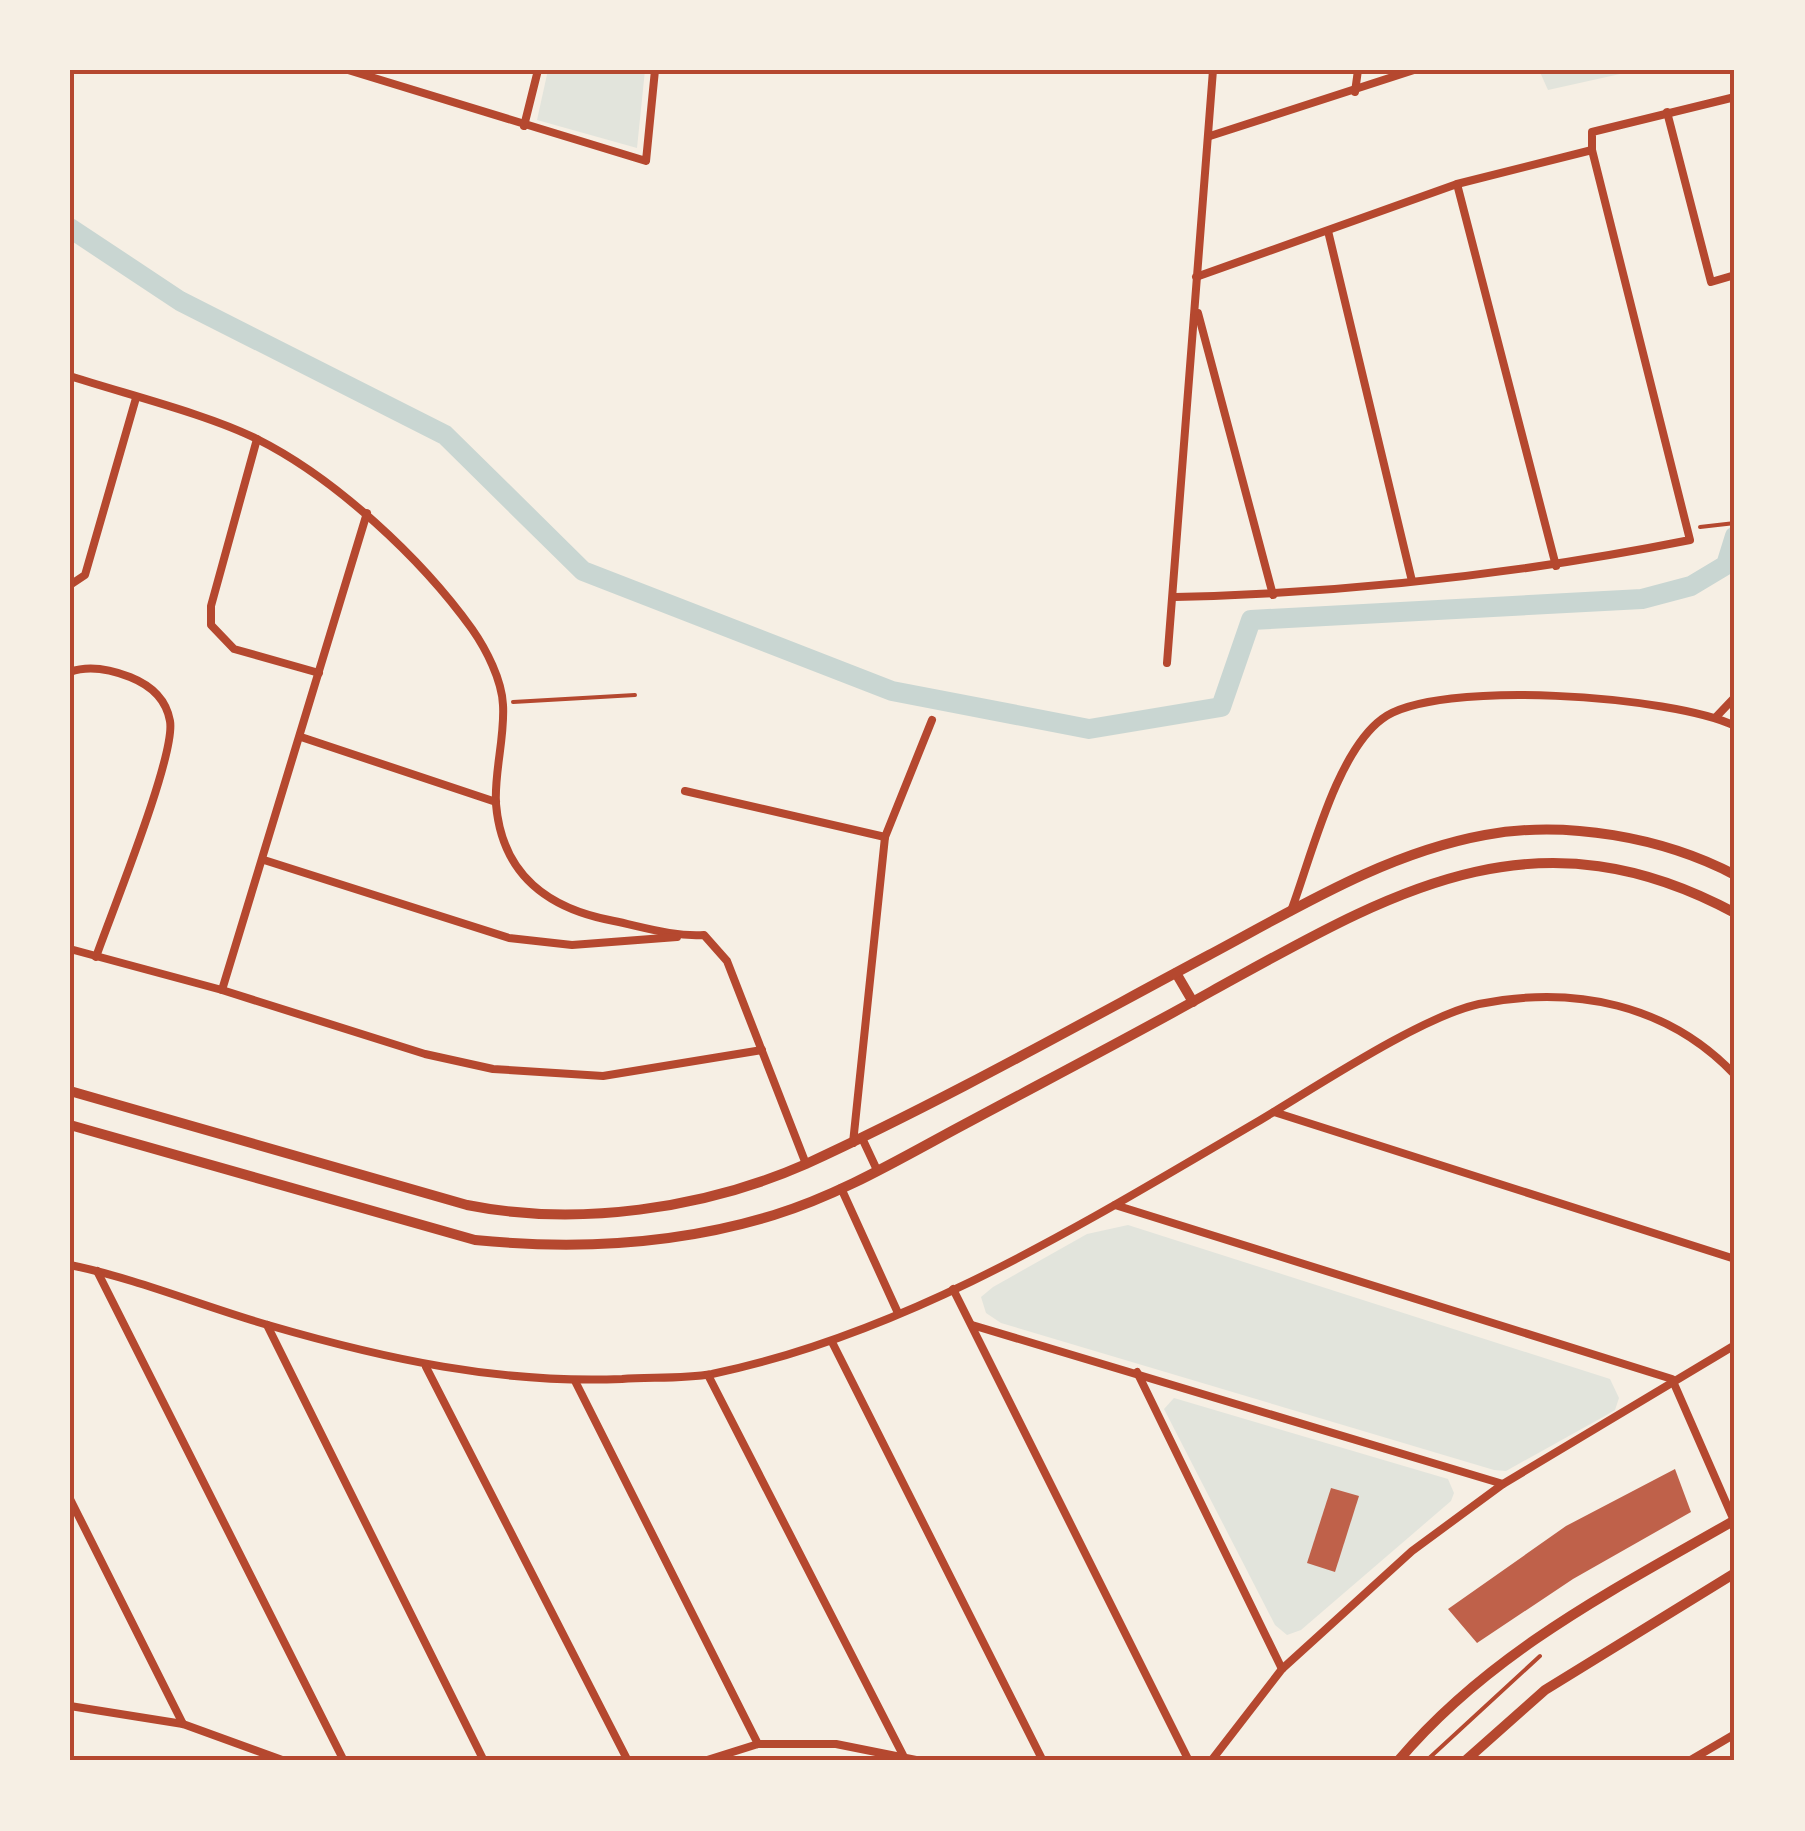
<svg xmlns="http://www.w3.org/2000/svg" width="1805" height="1831" font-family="Helvetica,sans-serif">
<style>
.green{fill:#e2e4dc}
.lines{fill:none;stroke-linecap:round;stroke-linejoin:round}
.canal{stroke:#c9d6d2;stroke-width:20}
.building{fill:#bf614a}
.path{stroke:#b5482f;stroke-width:4}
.minor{stroke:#b5482f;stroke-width:8}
.tertiary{stroke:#b5482f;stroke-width:10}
.neatline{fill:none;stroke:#b5482f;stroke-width:4}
</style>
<rect width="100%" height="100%" fill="#f6efe4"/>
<!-- green -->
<g class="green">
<path d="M 548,70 L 645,70 L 637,148 L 537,120 Z"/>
<path d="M 1539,70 L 1638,70 L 1548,90 Z"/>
<path d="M 1128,1225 L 1610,1379 L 1619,1398 L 1615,1410 L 1603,1417 L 1506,1471 L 1494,1470 L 1001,1323 L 986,1313 L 981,1297 L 993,1287 L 1087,1234 Z"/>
<path d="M 1174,1398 L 1448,1479 L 1454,1493 L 1451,1501 L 1301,1630 L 1287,1635 L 1275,1625 L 1164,1409 Z"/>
</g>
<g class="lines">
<!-- canal -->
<path class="canal" d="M 70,228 L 180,301 L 445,435 L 583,571 L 892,691 L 1089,729 L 1221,707 L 1251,620 L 1642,599 L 1691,586 L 1726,565 L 1735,536"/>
</g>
<!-- building -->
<g class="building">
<path d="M 1675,1469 L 1691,1512 L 1573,1579 L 1477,1643 L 1448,1609 L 1566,1526 Z"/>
<path d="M 1331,1488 L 1359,1496 L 1335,1572 L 1307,1563 Z"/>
</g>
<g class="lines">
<!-- path -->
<g class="path">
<path d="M 1700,527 L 1735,523"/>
<path d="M 513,702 L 635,695"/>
<path d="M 1426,1761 L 1540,1656"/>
</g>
<!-- minor -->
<g class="minor">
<path d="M 348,70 L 646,161 L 655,70"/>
<path d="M 1355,92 L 1358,70"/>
<path d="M 1667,112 L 1711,282 L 1735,275"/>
<path d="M 524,126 L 538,70"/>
<path d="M 1210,136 L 1414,70"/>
<path d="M 1457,184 L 1556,566"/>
<path d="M 1328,231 L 1412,581"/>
<path d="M 1196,277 L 1457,184 L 1592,150"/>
<path d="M 1198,313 L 1273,595"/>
<path d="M 70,376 C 125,394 207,414 257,439 C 335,478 421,558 472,629 C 486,649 502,680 503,705 C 505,738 494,772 496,804 C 502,876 549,909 614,921 C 643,927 674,937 704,935 L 727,961 L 806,1164"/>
<path d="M 257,439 L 211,606 L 211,625 L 234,649 L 319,673"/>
<path d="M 70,585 L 85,575 L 136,398"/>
<path d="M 1175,597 C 1348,593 1520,574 1690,540 L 1592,150 L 1592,132 L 1735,97"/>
<path d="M 1167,663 L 1213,70"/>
<path d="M 70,672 C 89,665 112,670 130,677 C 150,685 166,698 170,721 C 176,755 111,914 96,957"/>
<path d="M 1716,717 L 1735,697"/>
<path d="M 301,737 L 496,802"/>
<path d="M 685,791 L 885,837"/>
<path d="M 264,860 L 509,938 L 572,945 L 677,937"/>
<path d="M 1291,911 C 1311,858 1336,753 1382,719 C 1436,678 1674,696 1735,726"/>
<path d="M 70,949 L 222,990 L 425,1054 L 493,1069 L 603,1076 L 762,1050"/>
<path d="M 222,990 L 367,513"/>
<path d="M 1274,1112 L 1735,1259"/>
<path d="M 862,1138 L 877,1170"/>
<path d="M 853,1143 L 885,837 L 932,720"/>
<path d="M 841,1188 L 898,1313"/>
<path d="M 1115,1205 L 1672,1379 L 1735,1523"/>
<path d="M 70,1265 C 138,1279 202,1306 268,1325 C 385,1359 500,1384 622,1379 C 651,1377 683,1379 712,1374 C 909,1333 1086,1222 1257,1122 C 1313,1089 1420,1017 1479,1004 C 1574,985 1668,1004 1735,1075"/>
<path d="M 97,1271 L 344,1761"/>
<path d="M 953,1289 L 1189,1761"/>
<path d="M 267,1325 L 484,1761"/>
<path d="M 972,1325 L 1503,1484"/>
<path d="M 832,1342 L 1043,1761"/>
<path d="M 426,1367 L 628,1761"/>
<path d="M 1137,1372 L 1282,1669"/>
<path d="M 708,1375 L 903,1755"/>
<path d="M 575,1381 L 758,1744"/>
<path d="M 70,1499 L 183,1724"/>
<path d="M 70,1706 L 183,1724 L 285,1761"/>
<path d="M 704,1761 L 758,1744 L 836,1744 L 921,1761"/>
<path d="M 1211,1761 L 1282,1669 L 1412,1551 L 1503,1484 L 1735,1345"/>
<path d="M 1689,1761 L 1735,1734"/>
</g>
<!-- tertiary -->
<g class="tertiary">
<path d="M 1176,973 L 1193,1002"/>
<path d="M 70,1091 L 467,1205 C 577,1227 704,1209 806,1164 C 943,1101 1076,1026 1209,955 C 1297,908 1386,853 1485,835 C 1566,820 1663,837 1735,875"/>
<path d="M 70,1125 L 475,1240 C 576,1250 677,1245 774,1215 C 842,1194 903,1157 965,1124 C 1047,1080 1130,1037 1212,991 C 1390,893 1533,804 1735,913"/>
<path d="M 1398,1761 C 1490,1652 1613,1590 1735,1520"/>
<path d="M 1465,1761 L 1545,1690 L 1735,1573"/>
</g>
</g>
<!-- border -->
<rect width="1805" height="1831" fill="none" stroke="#f6efe4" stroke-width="145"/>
<rect x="72" y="72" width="1660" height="1686" class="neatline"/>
</svg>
